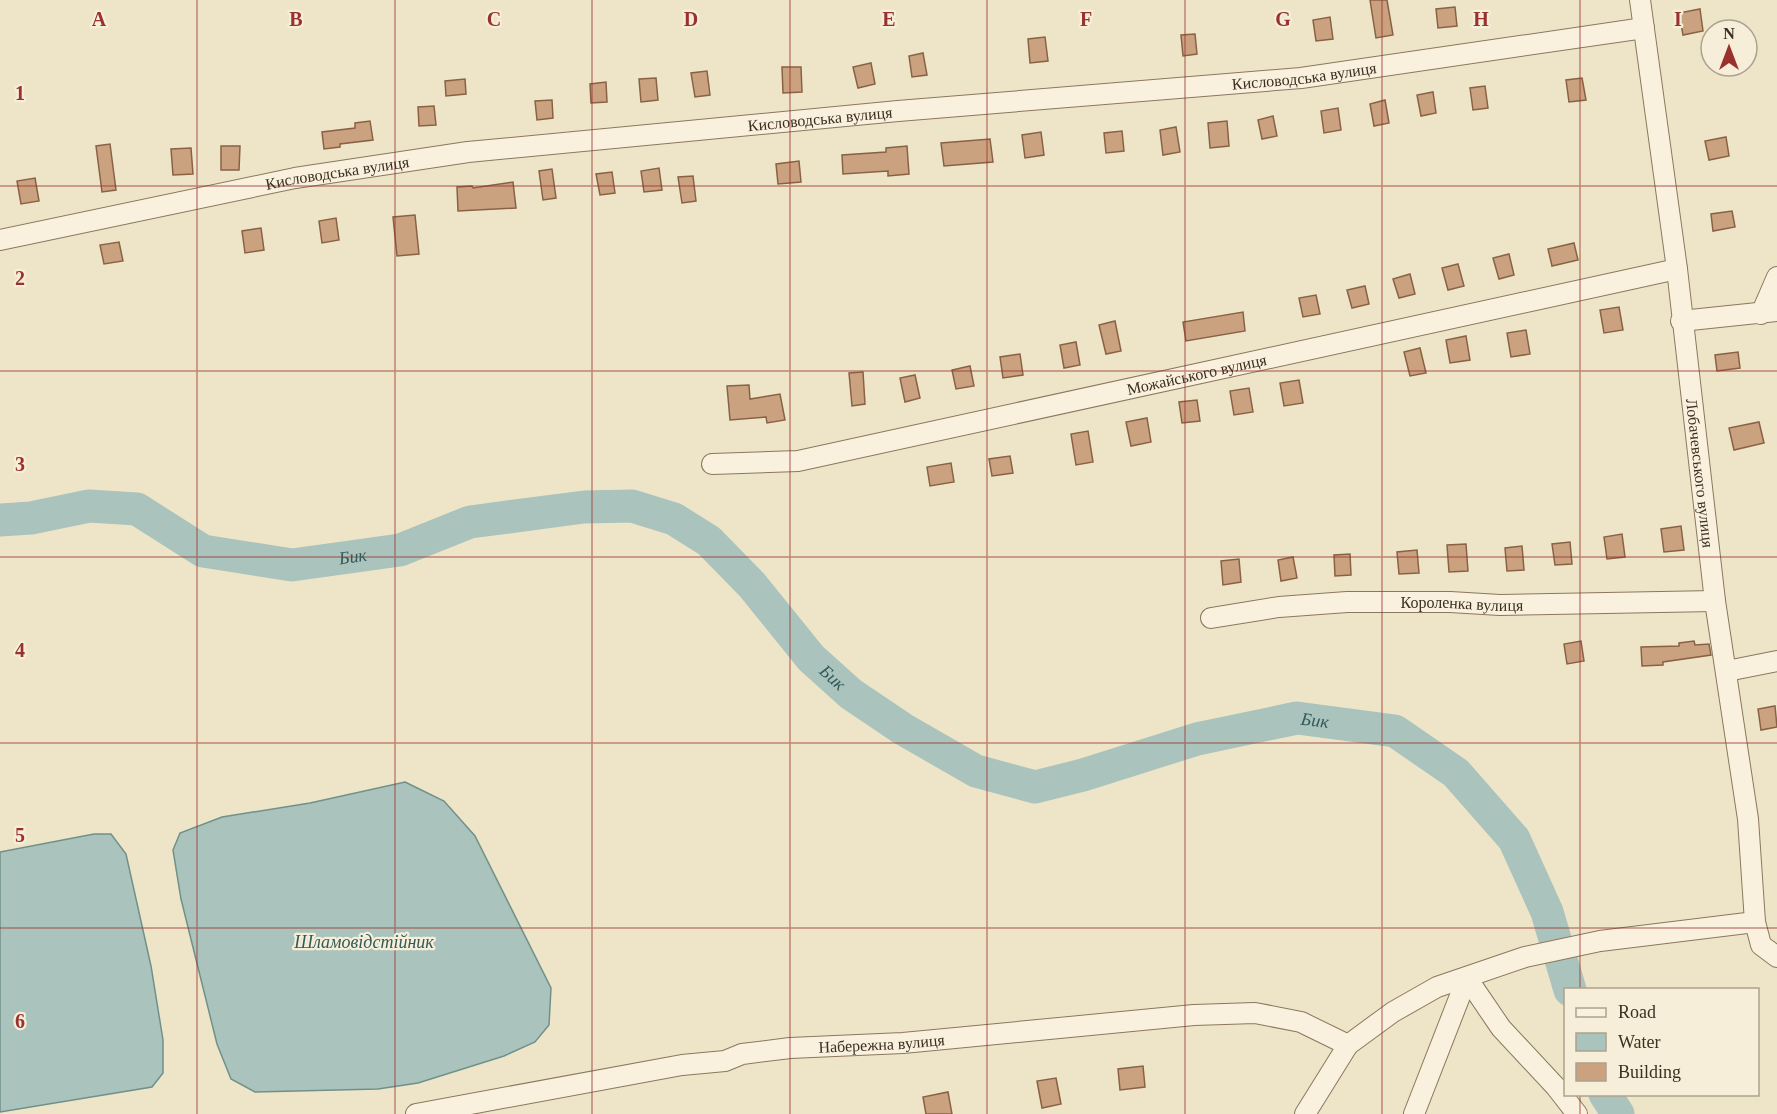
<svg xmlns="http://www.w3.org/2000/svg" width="1777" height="1114" font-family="'Times New Roman',serif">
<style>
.water{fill:#aac3bc;stroke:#70918a;stroke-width:1.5}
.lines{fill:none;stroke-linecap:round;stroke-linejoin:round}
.river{stroke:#aac3bc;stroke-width:33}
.building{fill:#cba280;stroke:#896244;stroke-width:1.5}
.street-casing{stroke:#8b775e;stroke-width:22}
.street{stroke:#f9f1dd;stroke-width:20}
.grid{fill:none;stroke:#99322f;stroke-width:1.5;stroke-opacity:0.55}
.labels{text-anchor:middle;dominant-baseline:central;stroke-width:4.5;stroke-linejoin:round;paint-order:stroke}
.street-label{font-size:16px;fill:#3c2f21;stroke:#f6eed9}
.water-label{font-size:18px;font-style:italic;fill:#315b5a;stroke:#f6eed9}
.grid-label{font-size:20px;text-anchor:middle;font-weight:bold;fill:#99322f;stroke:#f6eed9;stroke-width:4.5;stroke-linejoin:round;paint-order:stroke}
</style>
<rect width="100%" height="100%" fill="#eee5c9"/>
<!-- water -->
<g class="water">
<path d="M 405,782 L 444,801 L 475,836 L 551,988 L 549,1025 L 535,1042 L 504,1056 L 418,1083 L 378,1089 L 255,1092 L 231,1079 L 217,1044 L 181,899 L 173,850 L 180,833 L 222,817 L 310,803 Z"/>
<path d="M 94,834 L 111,834 L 126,854 L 151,966 L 163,1040 L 163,1073 L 152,1087 L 0,1112 L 0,852 Z"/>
</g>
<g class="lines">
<!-- river -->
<g class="river">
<path id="s1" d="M 0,520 L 31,518 L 89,506 L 137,509 L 203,551 L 292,565 L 400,550 L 470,522 L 584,507 L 632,506 L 674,519 L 709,541 L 752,585 L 811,658 L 851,694 L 903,729 L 976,771 L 1035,787 L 1083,775 L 1197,739 L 1297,718 L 1395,731 L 1456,773 L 1514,839 L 1547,912 L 1570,990"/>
<path d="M 1605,1094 L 1618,1114"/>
</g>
</g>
<!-- building -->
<g class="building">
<path d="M 1370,0 L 1387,0 L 1393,35 L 1376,38 Z"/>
<path d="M 1455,7 L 1457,26 L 1438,28 L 1436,9 Z"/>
<path d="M 1700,9 L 1703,31 L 1683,35 L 1679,13 Z"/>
<path d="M 1330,17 L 1333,39 L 1316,41 L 1313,20 Z"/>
<path d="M 1195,34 L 1197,54 L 1183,56 L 1181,35 Z"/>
<path d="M 1045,37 L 1048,61 L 1030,63 L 1028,39 Z"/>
<path d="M 923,53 L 927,75 L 912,77 L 909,56 Z"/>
<path d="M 871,63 L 875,84 L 858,88 L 853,67 Z"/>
<path d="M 782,67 L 801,67 L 802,92 L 783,93 Z"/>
<path d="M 707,71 L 710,95 L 695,97 L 691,73 Z"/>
<path d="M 656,78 L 658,100 L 641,102 L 639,79 Z"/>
<path d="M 1582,78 L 1586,100 L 1569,102 L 1566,80 Z"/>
<path d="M 465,79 L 466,94 L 446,96 L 445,81 Z"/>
<path d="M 606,82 L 607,102 L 591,103 L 590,84 Z"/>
<path d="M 1485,86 L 1488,108 L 1473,110 L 1470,88 Z"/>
<path d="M 1433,92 L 1436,113 L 1421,116 L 1417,95 Z"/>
<path d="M 552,100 L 553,118 L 537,120 L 535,101 Z"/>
<path d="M 1385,100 L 1389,123 L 1374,126 L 1370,104 Z"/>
<path d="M 434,106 L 436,125 L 419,126 L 418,107 Z"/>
<path d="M 1338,108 L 1341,130 L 1324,133 L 1321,111 Z"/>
<path d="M 1273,116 L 1277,136 L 1262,139 L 1258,120 Z"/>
<path d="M 370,121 L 373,140 L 340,144 L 340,147 L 324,149 L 322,132 L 355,128 L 355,123 Z"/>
<path d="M 1227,121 L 1229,146 L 1210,148 L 1208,123 Z"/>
<path d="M 1176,127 L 1180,152 L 1163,155 L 1160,130 Z"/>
<path d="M 1122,131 L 1124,151 L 1106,153 L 1104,133 Z"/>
<path d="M 1041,132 L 1044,155 L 1025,158 L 1022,135 Z"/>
<path d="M 1726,137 L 1729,156 L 1709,160 L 1705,141 Z"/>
<path d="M 990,139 L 993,162 L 944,166 L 941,143 Z"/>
<path d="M 110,144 L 116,190 L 102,192 L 96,146 Z"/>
<path d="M 221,146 L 240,146 L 239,170 L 221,170 Z"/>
<path d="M 907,146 L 909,174 L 888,176 L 888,171 L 843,174 L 842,155 L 886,152 L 886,148 Z"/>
<path d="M 191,148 L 193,174 L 173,175 L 171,149 Z"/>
<path d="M 799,161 L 801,182 L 778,184 L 776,164 Z"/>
<path d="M 659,168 L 662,190 L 644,192 L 641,171 Z"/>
<path d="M 552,169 L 556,198 L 543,200 L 539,171 Z"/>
<path d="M 612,172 L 615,193 L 600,195 L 596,174 Z"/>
<path d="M 693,176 L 696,201 L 682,203 L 678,177 Z"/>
<path d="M 35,178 L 39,201 L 21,204 L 17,181 Z"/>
<path d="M 513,182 L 516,208 L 458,211 L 457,187 L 472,186 L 473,188 Z"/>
<path d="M 1732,211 L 1735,227 L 1713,231 L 1711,214 Z"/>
<path d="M 415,215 L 419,254 L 397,256 L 393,217 Z"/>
<path d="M 336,218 L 339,240 L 322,243 L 319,221 Z"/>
<path d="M 261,228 L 264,250 L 245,253 L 242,231 Z"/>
<path d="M 119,242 L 123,261 L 104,264 L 100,245 Z"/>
<path d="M 1574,243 L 1578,260 L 1552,266 L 1548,249 Z"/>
<path d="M 1509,254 L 1514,275 L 1499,279 L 1493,258 Z"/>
<path d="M 1458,264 L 1464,286 L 1448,290 L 1442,268 Z"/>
<path d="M 1410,274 L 1415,294 L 1399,298 L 1393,279 Z"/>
<path d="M 1365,286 L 1369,304 L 1352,308 L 1347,290 Z"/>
<path d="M 1316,295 L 1320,314 L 1303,317 L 1299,298 Z"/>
<path d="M 1619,307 L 1623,330 L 1604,333 L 1600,310 Z"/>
<path d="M 1243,312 L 1245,331 L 1186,341 L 1183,322 Z"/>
<path d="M 1115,321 L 1121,351 L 1106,354 L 1099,325 Z"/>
<path d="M 1526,330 L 1530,354 L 1511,357 L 1507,333 Z"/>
<path d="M 1466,336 L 1470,360 L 1450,363 L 1446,340 Z"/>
<path d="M 1076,342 L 1080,365 L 1064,368 L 1060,345 Z"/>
<path d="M 1420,348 L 1426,373 L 1410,376 L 1404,352 Z"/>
<path d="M 1738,352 L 1740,368 L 1717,371 L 1715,355 Z"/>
<path d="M 1020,354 L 1023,375 L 1003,378 L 1000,357 Z"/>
<path d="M 970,366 L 974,386 L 956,389 L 952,370 Z"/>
<path d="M 863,372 L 865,404 L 852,406 L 849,373 Z"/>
<path d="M 915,375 L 920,398 L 905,402 L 900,378 Z"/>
<path d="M 1299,380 L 1303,403 L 1284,406 L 1280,383 Z"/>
<path d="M 749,385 L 750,399 L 780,394 L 785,420 L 767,423 L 766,417 L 730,420 L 727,386 Z"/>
<path d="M 1249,388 L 1253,412 L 1234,415 L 1230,391 Z"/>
<path d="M 1197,400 L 1200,421 L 1182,423 L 1179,402 Z"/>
<path d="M 1147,418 L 1151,442 L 1131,446 L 1126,422 Z"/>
<path d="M 1759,422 L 1764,443 L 1734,450 L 1729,428 Z"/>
<path d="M 1088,431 L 1093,462 L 1076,465 L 1071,434 Z"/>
<path d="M 1010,456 L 1013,473 L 992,476 L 989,459 Z"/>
<path d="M 951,463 L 954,482 L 930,486 L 927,467 Z"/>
<path d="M 1681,526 L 1684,550 L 1664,552 L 1661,529 Z"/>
<path d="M 1622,534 L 1625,557 L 1607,559 L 1604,537 Z"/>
<path d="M 1570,542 L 1572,564 L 1555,565 L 1552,544 Z"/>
<path d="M 1466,544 L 1468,571 L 1449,572 L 1447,545 Z"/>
<path d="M 1522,546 L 1524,570 L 1507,571 L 1505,548 Z"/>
<path d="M 1417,550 L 1419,573 L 1399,574 L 1397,552 Z"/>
<path d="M 1350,554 L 1351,575 L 1335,576 L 1334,555 Z"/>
<path d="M 1293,557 L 1297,578 L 1281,581 L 1278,560 Z"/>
<path d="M 1239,559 L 1241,582 L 1223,585 L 1221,561 Z"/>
<path d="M 1581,641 L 1584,661 L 1567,664 L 1564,644 Z"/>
<path d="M 1694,641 L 1695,645 L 1709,644 L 1711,655 L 1663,662 L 1663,665 L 1642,666 L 1641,647 L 1679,646 L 1679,643 Z"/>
<path d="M 1775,706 L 1777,727 L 1761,730 L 1758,709 Z"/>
<path d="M 1143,1066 L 1145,1087 L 1120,1090 L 1118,1069 Z"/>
<path d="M 1056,1078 L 1061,1104 L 1042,1108 L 1037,1081 Z"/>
<path d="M 948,1092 L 952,1114 L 926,1114 L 923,1097 Z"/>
</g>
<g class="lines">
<!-- street casing -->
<g class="street-casing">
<g id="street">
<path id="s2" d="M 1640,0 L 1677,269 L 1715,601 L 1748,819 L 1755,922 L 1761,945 L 1777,957"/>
<path id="s3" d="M 0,240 L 295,178 L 468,152 L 898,111 L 1301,78 L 1644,28"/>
<path d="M 1761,314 L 1777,277"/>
<path d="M 1681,321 L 1777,311"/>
<path id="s4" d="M 712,464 L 798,461 L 1677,269"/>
<path id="s5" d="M 1211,618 L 1279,607 L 1347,602 L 1450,602 L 1500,605 L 1715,601"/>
<path d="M 1727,671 L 1777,661"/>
<path d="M 1467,978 L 1501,1028 L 1556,1087 L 1577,1114"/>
<path id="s6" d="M 416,1114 L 682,1065 L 725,1061 L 742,1054 L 790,1048 L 903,1043 L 1194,1015 L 1255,1013 L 1301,1022 L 1348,1045"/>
<path d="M 1305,1114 L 1348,1045 L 1393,1012 L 1437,987 L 1525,957 L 1600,941 L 1755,922"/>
<path d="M 1414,1114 L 1467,978"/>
</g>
</g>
<!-- street -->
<use href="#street" class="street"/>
</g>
<!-- grid -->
<path class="grid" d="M 197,0 L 197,1114M 395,0 L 395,1114M 592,0 L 592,1114M 790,0 L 790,1114M 987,0 L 987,1114M 1185,0 L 1185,1114M 1382,0 L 1382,1114M 1580,0 L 1580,990M 0,186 L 1777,186M 0,371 L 1777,371M 0,557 L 1777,557M 0,743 L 1777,743M 0,928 L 1777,928M 1580,1094 L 1580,1114"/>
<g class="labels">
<!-- street labels -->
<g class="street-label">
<text stroke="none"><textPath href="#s3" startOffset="1316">Кисловодська вулиця</textPath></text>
<text stroke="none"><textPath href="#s3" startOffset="830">Кисловодська вулиця</textPath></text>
<text stroke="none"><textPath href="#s3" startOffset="344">Кисловодська вулиця</textPath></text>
<text stroke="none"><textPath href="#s4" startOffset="494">Можайського вулиця</textPath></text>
<text stroke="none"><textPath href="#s2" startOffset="477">Лобачевського вулиця</textPath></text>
<text stroke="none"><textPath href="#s5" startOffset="252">Короленка вулиця</textPath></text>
<text stroke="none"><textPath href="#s6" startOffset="472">Набережна вулиця</textPath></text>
</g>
<!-- water labels -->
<g class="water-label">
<text stroke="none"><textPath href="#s1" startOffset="368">Бик</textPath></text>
<text stroke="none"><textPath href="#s1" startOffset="924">Бик</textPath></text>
<text stroke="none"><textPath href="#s1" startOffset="1446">Бик</textPath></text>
<text x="364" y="942">Шламовідстійник</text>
</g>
</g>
<g class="grid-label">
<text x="99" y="26">A</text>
<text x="296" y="26">B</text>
<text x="494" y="26">C</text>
<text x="691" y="26">D</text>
<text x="889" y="26">E</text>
<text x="1086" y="26">F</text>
<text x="1283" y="26">G</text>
<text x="1481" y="26">H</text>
<text x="1678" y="26">I</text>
<text x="20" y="100">1</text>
<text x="20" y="285">2</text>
<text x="20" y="471">3</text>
<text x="20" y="657">4</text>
<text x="20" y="842">5</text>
<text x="20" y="1028">6</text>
</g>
<!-- legend -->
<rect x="1564" y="988" width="195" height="108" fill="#f6eed9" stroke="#aca28f" stroke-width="1.5"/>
<rect x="1576" y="1008" width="30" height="9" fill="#f9f1dd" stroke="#aca28f" stroke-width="1.5"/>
<text x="1618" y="1018" font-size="18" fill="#3c2f21">Road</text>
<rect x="1576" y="1033" width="30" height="18" fill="#aac3bc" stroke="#aca28f" stroke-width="1.5"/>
<text x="1618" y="1048" font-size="18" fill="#3c2f21">Water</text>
<rect x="1576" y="1063" width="30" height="18" fill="#cba280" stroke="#aca28f" stroke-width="1.5"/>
<text x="1618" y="1078" font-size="18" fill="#3c2f21">Building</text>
<!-- north arrow -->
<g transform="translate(1729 48)"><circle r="28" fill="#f6eed9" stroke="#aca28f" stroke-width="1.5"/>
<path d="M0-4.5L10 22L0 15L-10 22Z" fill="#99322f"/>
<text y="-9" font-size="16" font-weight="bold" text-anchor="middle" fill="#3c2f21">N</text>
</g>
</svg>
